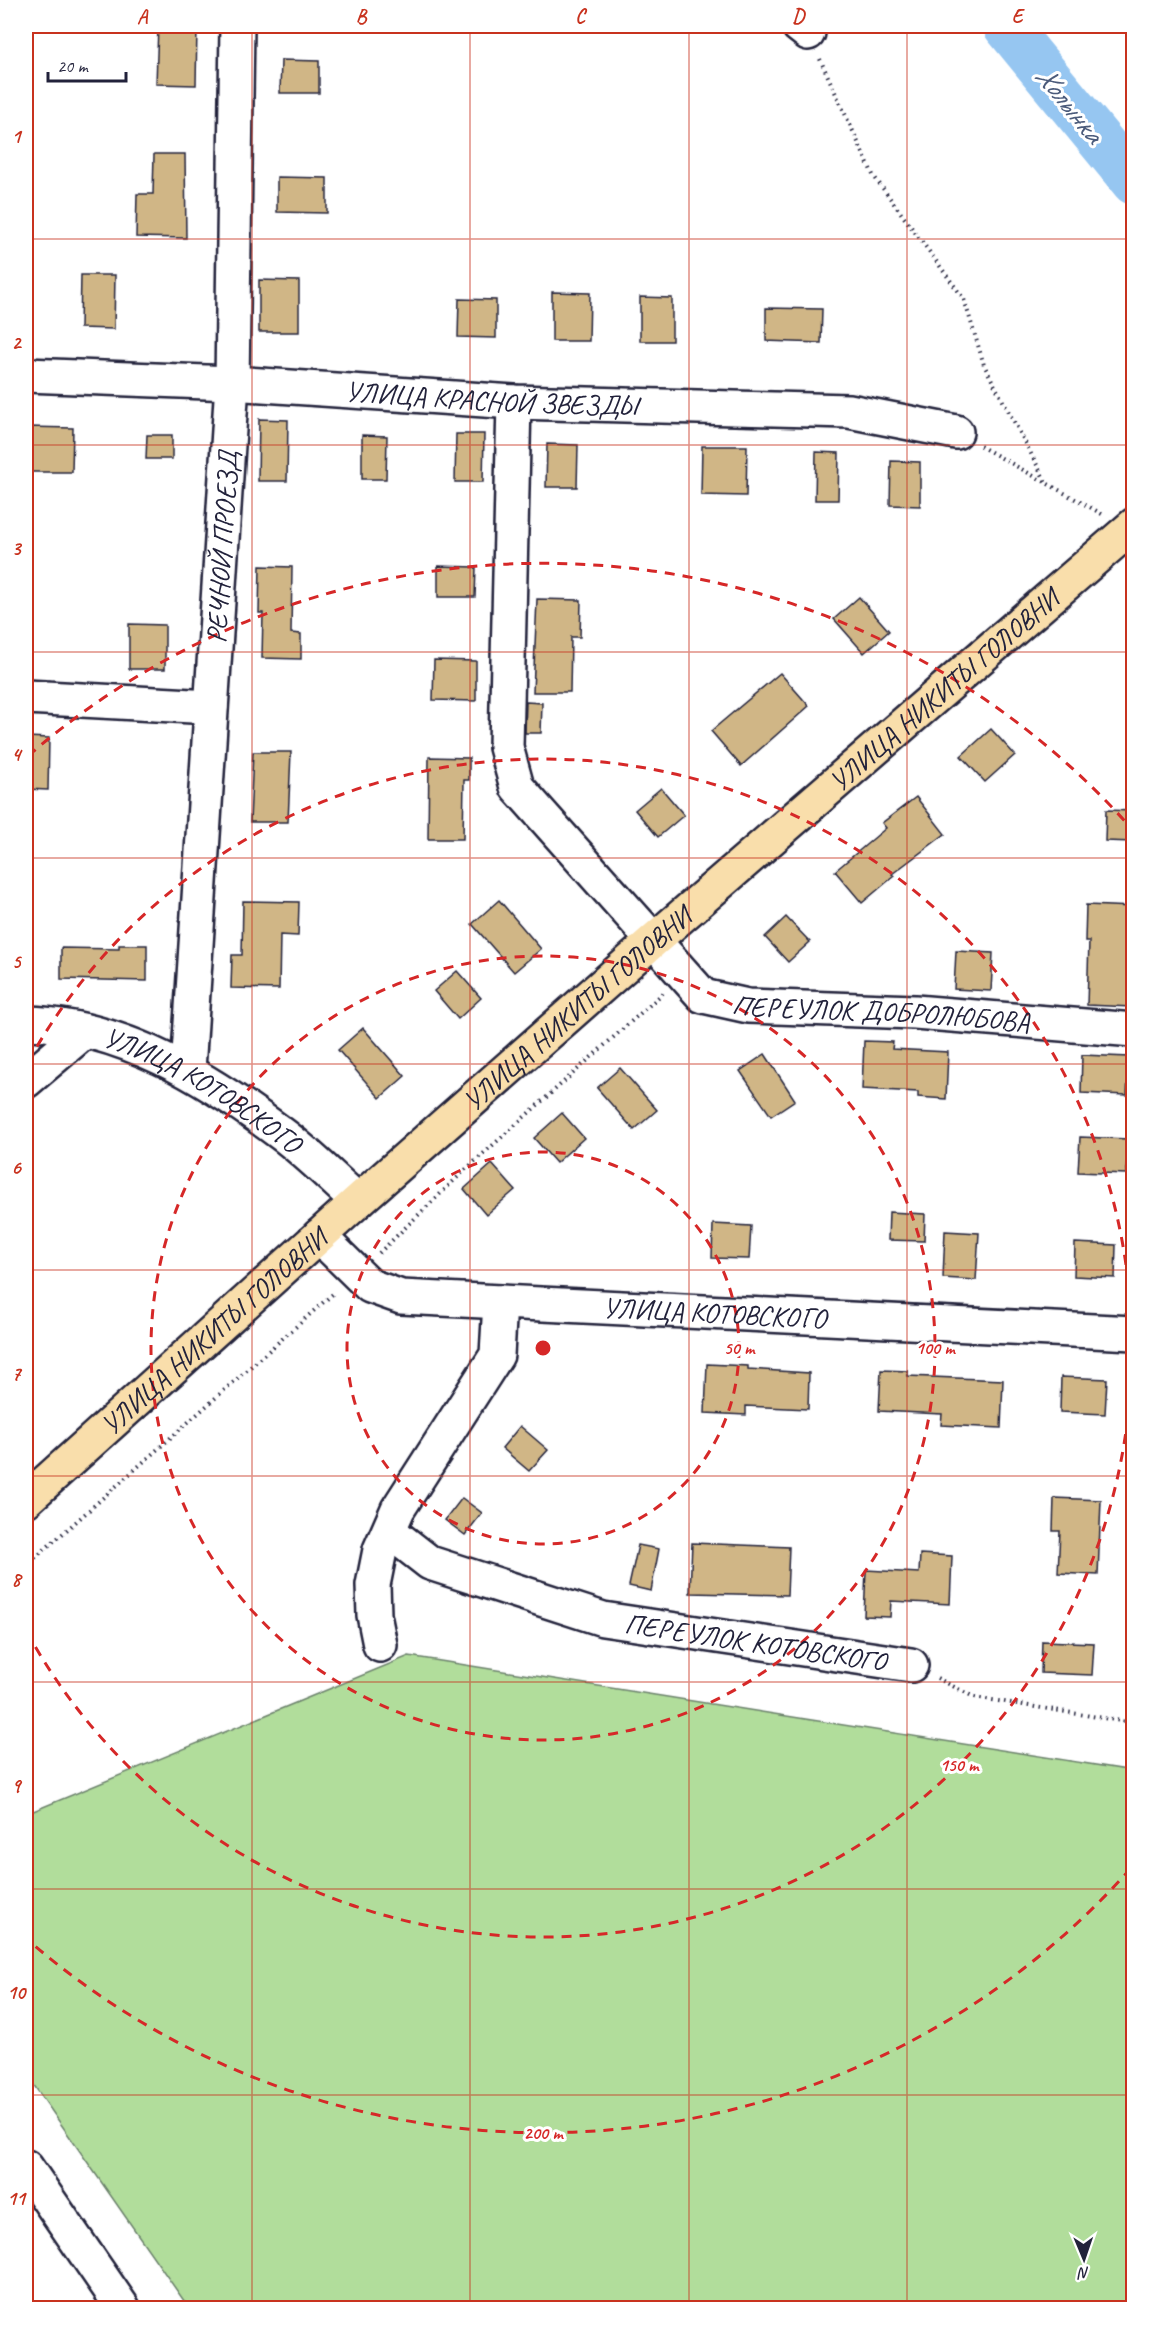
<svg xmlns="http://www.w3.org/2000/svg" width="1159" height="2334" font-family="Caveat,sans-serif">
<style>
.green{fill:#b1dd9b;stroke:#6a806b;stroke-width:1.5}
.lines{fill:none;stroke-linecap:round;stroke-linejoin:round}
.river{stroke:#96c6f1;stroke-width:46}
.building{fill:#d0b686;stroke:#22223b;stroke-width:1.5}
.minor-casing{stroke:#22223b;stroke-width:38}
.major-casing{stroke:#22223b;stroke-width:38}
.path{stroke:#22223b;stroke-width:4;stroke-dasharray:1.5 4.5;stroke-linecap:butt}
.minor{stroke:#fff;stroke-width:33}
.major{stroke:#f9deab;stroke-width:33}
.grid{fill:none;stroke:#c8321e;stroke-width:1.5;stroke-opacity:0.55}
.ring{fill:none;stroke:#d62828;stroke-width:3;stroke-dasharray:10 8}
.labels{text-anchor:middle;dominant-baseline:central;stroke-width:6;stroke-linejoin:round;paint-order:stroke}
.street-label{font-size:28px;fill:#22223b;stroke:#fff}
.water-label{font-size:30px;font-style:italic;fill:#4b5b7b;stroke:#fff}
.centre{fill:#d62828;stroke:#fff;stroke-width:3}
.ring-label{font-size:18px;text-anchor:middle;font-weight:bold;fill:#d62828;stroke:#fff;stroke-width:6;stroke-linejoin:round;paint-order:stroke}
.neatline{fill:none;stroke:#c8321e;stroke-width:2}
.grid-label{font-size:20px;text-anchor:middle;font-weight:bold;fill:#c8321e}
</style>
<rect width="100%" height="100%" fill="#fff"/>
<filter id="ink" filterUnits="userSpaceOnUse"><feTurbulence type="fractalNoise" baseFrequency=".0167" numOctaves="2"/><feDisplacementMap in="SourceGraphic" scale="12" xChannelSelector="R" yChannelSelector="G"/><feConvolveMatrix kernelMatrix="1 2 1 2 8 2 1 2 1" color-interpolation-filters="sRGB"/></filter>
<g filter="url(#ink)">
<!-- green -->
<path class="green" d="M 409,1656 L 1133,1771 L 1133,2308 L 189,2308 L 26,2074 L 26,1814 Z"/>
<g class="lines">
<!-- river -->
<path class="river" d="M 1006,26 L 1134,182"/>
</g>
<!-- building -->
<g class="building">
<path d="M 158,26 L 197,26 L 196,85 L 156,84 Z"/>
<path d="M 281,60 L 319,61 L 319,93 L 280,93 Z"/>
<path d="M 154,154 L 185,154 L 186,238 L 136,237 L 137,194 L 153,194 Z"/>
<path d="M 277,177 L 327,178 L 327,213 L 277,212 Z"/>
<path d="M 81,275 L 115,275 L 114,329 L 80,328 Z"/>
<path d="M 259,280 L 299,281 L 299,332 L 259,332 Z"/>
<path d="M 552,292 L 590,293 L 589,341 L 552,341 Z"/>
<path d="M 640,297 L 672,298 L 672,341 L 640,341 Z"/>
<path d="M 459,299 L 496,300 L 496,338 L 458,337 Z"/>
<path d="M 766,308 L 822,309 L 821,343 L 766,341 Z"/>
<path d="M 259,419 L 288,420 L 287,481 L 258,481 Z"/>
<path d="M 27,427 L 73,428 L 72,472 L 27,472 Z"/>
<path d="M 456,434 L 484,434 L 483,482 L 455,482 Z"/>
<path d="M 147,435 L 172,435 L 172,459 L 146,459 Z"/>
<path d="M 362,435 L 387,436 L 386,479 L 362,479 Z"/>
<path d="M 547,444 L 578,445 L 577,487 L 546,487 Z"/>
<path d="M 702,446 L 747,446 L 746,496 L 701,495 Z"/>
<path d="M 816,452 L 839,453 L 838,500 L 815,500 Z"/>
<path d="M 891,461 L 920,462 L 920,506 L 890,505 Z"/>
<path d="M 260,566 L 292,567 L 291,633 L 301,634 L 301,659 L 262,658 L 263,613 L 259,613 Z"/>
<path d="M 438,566 L 476,567 L 475,597 L 438,597 Z"/>
<path d="M 859,597 L 889,631 L 864,653 L 834,619 Z"/>
<path d="M 537,599 L 581,600 L 580,637 L 571,637 L 570,692 L 533,692 Z"/>
<path d="M 129,624 L 165,625 L 165,669 L 129,669 Z"/>
<path d="M 434,660 L 476,661 L 476,701 L 433,700 Z"/>
<path d="M 780,673 L 809,706 L 741,766 L 711,731 Z"/>
<path d="M 526,702 L 542,703 L 541,733 L 525,733 Z"/>
<path d="M 991,729 L 1015,755 L 985,782 L 961,756 Z"/>
<path d="M 26,737 L 49,738 L 48,790 L 26,789 Z"/>
<path d="M 253,752 L 291,752 L 288,822 L 250,822 Z"/>
<path d="M 429,757 L 469,758 L 469,780 L 464,780 L 463,839 L 428,839 Z"/>
<path d="M 661,788 L 684,815 L 658,837 L 635,810 Z"/>
<path d="M 916,797 L 945,834 L 892,874 L 894,876 L 862,903 L 835,871 L 886,828 L 882,823 Z"/>
<path d="M 1106,810 L 1134,811 L 1134,842 L 1105,841 Z"/>
<path d="M 499,900 L 541,949 L 514,972 L 472,924 Z"/>
<path d="M 243,901 L 299,902 L 298,936 L 280,935 L 279,989 L 231,988 L 232,955 L 242,955 Z"/>
<path d="M 1086,905 L 1134,907 L 1132,1007 L 1087,1005 L 1089,941 L 1085,941 Z"/>
<path d="M 786,917 L 810,942 L 788,962 L 765,937 Z"/>
<path d="M 119,945 L 147,945 L 147,981 L 61,979 L 61,948 L 119,949 Z"/>
<path d="M 956,951 L 993,953 L 991,991 L 954,989 Z"/>
<path d="M 457,971 L 481,998 L 458,1019 L 434,991 Z"/>
<path d="M 363,1028 L 405,1076 L 380,1098 L 338,1050 Z"/>
<path d="M 864,1041 L 893,1042 L 892,1049 L 948,1052 L 946,1099 L 918,1097 L 918,1092 L 862,1089 Z"/>
<path d="M 765,1054 L 795,1100 L 771,1116 L 740,1071 Z"/>
<path d="M 1082,1055 L 1129,1057 L 1127,1095 L 1081,1093 Z"/>
<path d="M 620,1068 L 657,1110 L 634,1130 L 597,1088 Z"/>
<path d="M 562,1113 L 584,1138 L 556,1163 L 534,1138 Z"/>
<path d="M 1080,1137 L 1128,1139 L 1126,1174 L 1078,1172 Z"/>
<path d="M 492,1164 L 515,1190 L 486,1215 L 464,1189 Z"/>
<path d="M 889,1212 L 925,1214 L 924,1241 L 888,1240 Z"/>
<path d="M 713,1224 L 751,1226 L 749,1259 L 712,1258 Z"/>
<path d="M 945,1231 L 979,1233 L 976,1280 L 943,1278 Z"/>
<path d="M 1075,1243 L 1116,1245 L 1115,1278 L 1074,1276 Z"/>
<path d="M 707,1364 L 748,1366 L 748,1369 L 809,1373 L 808,1409 L 746,1406 L 746,1415 L 705,1413 Z"/>
<path d="M 881,1370 L 908,1371 L 908,1376 L 1003,1380 L 1001,1428 L 941,1425 L 942,1414 L 879,1411 Z"/>
<path d="M 1061,1377 L 1107,1379 L 1105,1414 L 1060,1412 Z"/>
<path d="M 520,1426 L 548,1450 L 529,1471 L 502,1448 Z"/>
<path d="M 462,1498 L 482,1513 L 465,1535 L 445,1520 Z"/>
<path d="M 1054,1498 L 1101,1500 L 1098,1575 L 1058,1573 L 1060,1531 L 1053,1531 Z"/>
<path d="M 692,1543 L 789,1547 L 787,1595 L 690,1593 Z"/>
<path d="M 638,1545 L 659,1549 L 651,1591 L 629,1586 Z"/>
<path d="M 920,1554 L 952,1556 L 950,1604 L 891,1601 L 890,1617 L 864,1616 L 866,1570 L 919,1573 Z"/>
<path d="M 1042,1641 L 1094,1643 L 1092,1675 L 1041,1673 Z"/>
</g>
<g class="lines">
<!-- minor casing -->
<g class="minor-casing">
<g id="minor">
<path d="M 799,26 L 808,33"/>
<path id="s1" d="M 26,375 L 232,383 L 514,402 L 849,411 L 956,432"/>
<path id="s2" d="M 514,402 L 506,747 L 517,787 L 703,996 L 748,1006 L 915,1012 L 1134,1030"/>
<path d="M 26,697 L 211,707"/>
<path id="s3" d="M 26,1023 C 122,1025 207,1078 282,1134 C 309,1154 333,1179 358,1201"/>
<path id="s4" d="M 188,1070 L 232,383 L 237,26"/>
<path d="M 26,1081 L 85,1031"/>
<path id="s5" d="M 319,1236 L 370,1286 L 401,1297 L 1134,1333"/>
<path id="s6" d="M 389,1531 L 430,1563 L 603,1619 L 911,1665"/>
<path d="M 380,1645 L 374,1615 L 373,1585 L 380,1550 L 398,1509 L 497,1355 L 500,1302"/>
<path d="M 26,2167 L 123,2308"/>
</g>
</g>
<!-- major casing -->
<g class="major-casing">
<g id="major">
<path id="s7" d="M 26,1500 L 358,1201 L 654,940 L 1134,525"/>
</g>
</g>
<!-- path -->
<g class="path">
<path d="M 820,59 L 873,175 L 964,299 L 984,365 L 1046,482"/>
<path d="M 980,446 L 1102,514"/>
<path d="M 379,1253 L 465,1170 L 663,993"/>
<path d="M 26,1566 L 335,1292"/>
<path d="M 937,1678 L 974,1697 L 1134,1723"/>
</g>
<!-- minor -->
<use href="#minor" class="minor"/>
<!-- major -->
<use href="#major" class="major"/>
</g>
</g>
<!-- grid -->
<path class="grid" d="M 252,26 L 252,2308M 470,26 L 470,2308M 689,26 L 689,2308M 907,26 L 907,2308M 26,239 L 1134,239M 26,445 L 1134,445M 26,652 L 1134,652M 26,858 L 1134,858M 26,1064 L 1134,1064M 26,1270 L 1134,1270M 26,1476 L 1134,1476M 26,1682 L 1134,1682M 26,1889 L 1134,1889M 26,2095 L 1134,2095"/>
<!-- distance rings -->
<g class="ring">
<circle cx="543" cy="1348" r="196"/>
<circle cx="543" cy="1348" r="392"/>
<path d="M28 1062A589 589 0 1 1 28 1634"/>
<path d="M1131 1868A785 785 0 0 1 28 1940M28 756A785 785 0 0 1 1131 828"/>
</g>
<g class="labels">
<!-- street labels -->
<g class="street-label">
<text stroke="none"><textPath href="#s1" startOffset="466">УЛИЦА КРАСНОЙ ЗВЕЗДЫ</textPath></text>
<text stroke="none"><textPath href="#s4" startOffset="524">РЕЧНОЙ ПРОЕЗД</textPath></text>
<text stroke="none"><textPath href="#s7" startOffset="1224">УЛИЦА НИКИТЫ ГОЛОВНИ</textPath></text>
<text stroke="none"><textPath href="#s7" startOffset="738">УЛИЦА НИКИТЫ ГОЛОВНИ</textPath></text>
<text stroke="none"><textPath href="#s2" startOffset="846">ПЕРЕУЛОК ДОБРОЛЮБОВА</textPath></text>
<text stroke="none"><textPath href="#s3" startOffset="192">УЛИЦА КОТОВСКОГО</textPath></text>
<text stroke="none"><textPath href="#s5" startOffset="418">УЛИЦА КОТОВСКОГО</textPath></text>
<text stroke="none"><textPath href="#s7" startOffset="252">УЛИЦА НИКИТЫ ГОЛОВНИ</textPath></text>
<text stroke="none"><textPath href="#s6" startOffset="388">ПЕРЕУЛОК КОТОВСКОГО</textPath></text>
</g>
<!-- water labels -->
<g class="water-label">
<text transform="translate(1070 104) rotate(51)">Холынка</text>
</g>
</g>
<circle cx="543" cy="1348" r="9" class="centre"/>
<g class="ring-label">
<text x="739" y="1354">50 m</text>
<text x="935" y="1354">100 m</text>
<text x="959" y="1771">150 m</text>
<text x="543" y="2139">200 m</text>
</g>
<!-- margin -->
<rect width="1159" height="2334" fill="none" stroke="#fff" stroke-width="66"/>
<!-- north arrow -->
<g transform="translate(1084 2259) rotate(178)" stroke="#ffffff" stroke-width="4.5" paint-order="stroke">
<path d="M0-4.5L10 22L0 15L-10 22Z" fill="#22223b"/>
<text y="-9" font-size="16" font-weight="bold" text-anchor="middle" fill="#22223b">N</text>
</g>
<!-- scale -->
<path d="M48 72v9h78v-9" fill="none" stroke="#22223b" stroke-width="3"/>
<text x="57" y="72" font-size="18" fill="#22223b" stroke="#ffffff" stroke-width="4.5" paint-order="stroke">20 m</text>
<rect x="33" y="33" width="1093" height="2268" class="neatline"/>
<g class="grid-label">
<text x="142" y="23">A</text>
<text x="361" y="23">B</text>
<text x="580" y="23">C</text>
<text x="798" y="23">D</text>
<text x="1017" y="23">E</text>
<text x="16" y="143">1</text>
<text x="16" y="349">2</text>
<text x="16" y="555">3</text>
<text x="16" y="761">4</text>
<text x="16" y="968">5</text>
<text x="16" y="1174">6</text>
<text x="16" y="1380">7</text>
<text x="16" y="1586">8</text>
<text x="16" y="1792">9</text>
<text x="16" y="1999">10</text>
<text x="16" y="2205">11</text>
</g>
</svg>
